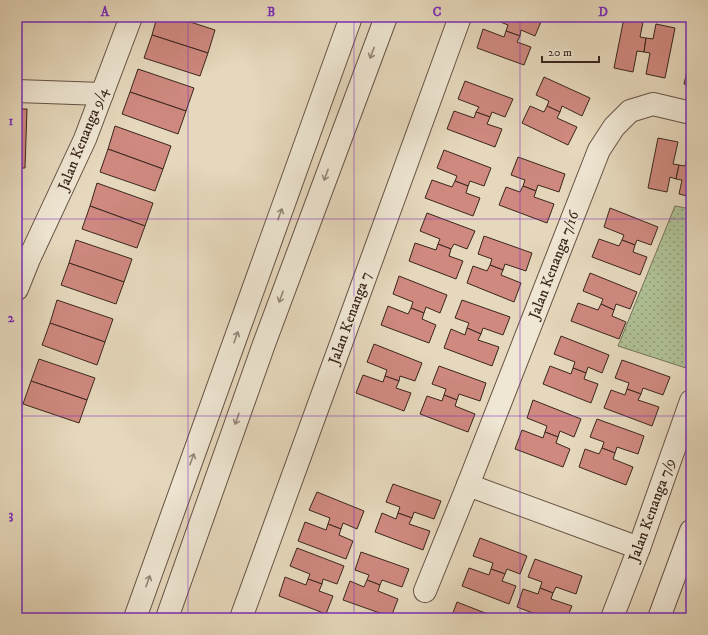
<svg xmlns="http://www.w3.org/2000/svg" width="708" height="635" font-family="'IM FELL DW Pica',serif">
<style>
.park{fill:url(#park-dots);stroke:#747359}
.building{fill:#cf897f;stroke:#3a261d}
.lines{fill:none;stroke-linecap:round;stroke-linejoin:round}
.minor-casing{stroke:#655245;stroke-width:24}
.minor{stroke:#efe6d3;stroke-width:22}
.oneway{stroke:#948678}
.grid{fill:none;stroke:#7b2cbf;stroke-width:1;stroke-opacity:0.55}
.labels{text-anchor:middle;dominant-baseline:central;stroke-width:3;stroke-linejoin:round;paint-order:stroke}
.street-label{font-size:15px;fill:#3a261d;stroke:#efe6d3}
.neatline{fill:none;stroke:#7b2cbf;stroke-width:1.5}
.grid-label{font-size:13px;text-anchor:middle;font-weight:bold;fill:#7b2cbf}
</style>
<defs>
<pattern id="park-dots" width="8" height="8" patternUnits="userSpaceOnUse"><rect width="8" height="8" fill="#afc095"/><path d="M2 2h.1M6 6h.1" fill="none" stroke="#8f9c79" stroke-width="1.8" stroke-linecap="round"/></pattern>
</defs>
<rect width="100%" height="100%" fill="#e6d8bc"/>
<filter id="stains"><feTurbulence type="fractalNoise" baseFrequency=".005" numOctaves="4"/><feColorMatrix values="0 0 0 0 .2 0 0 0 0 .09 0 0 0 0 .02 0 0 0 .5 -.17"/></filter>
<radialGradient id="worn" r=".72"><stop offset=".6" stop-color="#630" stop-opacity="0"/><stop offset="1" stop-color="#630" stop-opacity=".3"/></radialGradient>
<!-- park -->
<path class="park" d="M 675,206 L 691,209 L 691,351 L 686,368 L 618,346 Z"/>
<!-- building -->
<g class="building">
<path d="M 157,17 L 175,17 L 215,30 L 208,53 L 152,35 Z"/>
<path d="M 488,17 L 543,17 L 535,36 L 521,30 L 520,36 L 506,31 L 508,25 Z"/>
<path d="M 624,18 L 643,22 L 640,37 L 646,38 L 644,52 L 637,51 L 633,72 L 614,68 Z"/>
<path d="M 656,24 L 675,28 L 665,78 L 646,74 L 650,53 L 644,52 L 646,38 L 653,39 Z"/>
<path d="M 483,29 L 504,37 L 506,31 L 520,36 L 517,42 L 531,47 L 524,65 L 477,48 Z"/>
<path d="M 152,35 L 208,53 L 200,76 L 144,58 Z"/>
<path d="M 691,55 L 691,86 L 684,84 Z"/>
<path d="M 138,69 L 194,88 L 186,111 L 130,92 Z"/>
<path d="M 544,77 L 590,98 L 582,116 L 562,106 L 560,112 L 547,106 L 549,101 L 536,95 Z"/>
<path d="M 465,81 L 513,99 L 505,117 L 492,112 L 490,117 L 476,112 L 479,107 L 458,99 Z"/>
<path d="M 130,92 L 186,111 L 178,134 L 122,114 Z"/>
<path d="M 530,106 L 544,112 L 547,106 L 560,112 L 557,118 L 577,127 L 568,145 L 522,123 Z"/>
<path d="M 17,109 L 27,109 L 25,168 L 17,168 Z"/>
<path d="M 454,111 L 474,118 L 476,112 L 490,117 L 487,124 L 502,129 L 495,147 L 447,129 Z"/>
<path d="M 115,126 L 171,146 L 163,169 L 108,149 Z"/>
<path d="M 658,138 L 678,142 L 673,164 L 679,165 L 676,179 L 670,177 L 667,192 L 648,188 Z"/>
<path d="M 690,145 L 691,145 L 691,197 L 679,194 L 682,180 L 676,179 L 679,165 L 685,166 Z"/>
<path d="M 108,149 L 163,169 L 155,191 L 100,172 Z"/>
<path d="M 444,150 L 491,168 L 484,186 L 470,181 L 468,186 L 455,181 L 457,176 L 437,168 Z"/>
<path d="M 518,157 L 565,174 L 559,192 L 538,185 L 536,191 L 523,186 L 525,180 L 511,175 Z"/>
<path d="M 432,180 L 452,187 L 455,181 L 468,186 L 466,193 L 480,198 L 473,216 L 425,198 Z"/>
<path d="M 97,183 L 153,203 L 145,226 L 90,206 Z"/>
<path d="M 523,186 L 536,191 L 534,197 L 554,204 L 547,223 L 499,205 L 506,187 L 520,192 Z"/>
<path d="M 90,206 L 145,226 L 137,248 L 82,229 Z"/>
<path d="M 610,208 L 658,227 L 651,245 L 637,240 L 635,245 L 622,240 L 624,235 L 604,227 Z"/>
<path d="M 427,213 L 475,231 L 467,249 L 454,244 L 451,249 L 438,244 L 440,239 L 420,231 Z"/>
<path d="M 484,236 L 532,253 L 526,271 L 505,264 L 503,270 L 490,265 L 492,259 L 478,254 Z"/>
<path d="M 599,239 L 619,246 L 622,240 L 635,245 L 633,252 L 647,257 L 640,275 L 592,257 Z"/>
<path d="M 76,240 L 132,259 L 124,282 L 69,263 Z"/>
<path d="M 415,243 L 436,250 L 438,244 L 451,249 L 449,256 L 463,261 L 456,279 L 409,261 Z"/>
<path d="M 69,263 L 124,282 L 116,304 L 61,285 Z"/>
<path d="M 490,265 L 503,270 L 501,275 L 521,283 L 514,302 L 467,283 L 473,266 L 487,271 Z"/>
<path d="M 590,273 L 637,292 L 630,309 L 616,304 L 614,310 L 601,304 L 603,299 L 583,291 Z"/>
<path d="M 399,276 L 447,295 L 440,313 L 426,307 L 424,313 L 411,308 L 413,302 L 393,294 Z"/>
<path d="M 57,300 L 113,319 L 105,342 L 50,323 Z"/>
<path d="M 462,300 L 510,317 L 503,335 L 483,328 L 481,334 L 467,328 L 469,323 L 455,318 Z"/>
<path d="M 578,303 L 598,310 L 601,304 L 614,310 L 612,316 L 626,322 L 619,339 L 571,321 Z"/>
<path d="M 388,306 L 408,314 L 411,308 L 424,313 L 422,319 L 436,325 L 429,343 L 381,325 Z"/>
<path d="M 50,323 L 105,342 L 97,365 L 42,345 Z"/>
<path d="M 467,328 L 481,334 L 478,340 L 499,347 L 492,366 L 444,348 L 451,329 L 465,335 Z"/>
<path d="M 561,336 L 609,355 L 602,373 L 588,367 L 586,373 L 573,368 L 575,362 L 554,354 Z"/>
<path d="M 374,344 L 422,363 L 415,381 L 400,376 L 399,381 L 385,376 L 387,370 L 367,362 Z"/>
<path d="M 39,359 L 95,378 L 87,400 L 31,381 Z"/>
<path d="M 622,360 L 670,377 L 663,395 L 643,388 L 641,394 L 627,389 L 629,383 L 615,378 Z"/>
<path d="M 439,366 L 486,383 L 480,401 L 459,394 L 457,400 L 444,395 L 446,389 L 432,384 Z"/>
<path d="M 550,366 L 571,374 L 573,368 L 586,373 L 584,379 L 598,384 L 591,403 L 543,384 Z"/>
<path d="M 363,375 L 383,382 L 385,376 L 399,381 L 396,388 L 411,393 L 404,411 L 356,393 Z"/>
<path d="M 31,381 L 87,400 L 79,423 L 23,404 Z"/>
<path d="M 627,389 L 641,394 L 638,400 L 659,407 L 652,426 L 604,408 L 611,390 L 625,395 Z"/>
<path d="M 444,395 L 457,400 L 455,406 L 475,414 L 468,432 L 420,414 L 427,396 L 442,401 Z"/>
<path d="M 533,400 L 581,419 L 574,437 L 560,431 L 558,437 L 545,432 L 547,426 L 527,418 Z"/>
<path d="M 597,419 L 644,436 L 638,454 L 617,447 L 615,453 L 602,448 L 604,442 L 590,437 Z"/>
<path d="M 522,430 L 543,438 L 545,432 L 558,437 L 556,443 L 570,449 L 563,467 L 515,449 Z"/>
<path d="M 602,448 L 615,453 L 613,459 L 633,467 L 626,485 L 579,467 L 585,449 L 599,454 Z"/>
<path d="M 393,484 L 441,501 L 434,519 L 414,512 L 412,518 L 398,513 L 400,507 L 386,502 Z"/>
<path d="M 317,492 L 364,511 L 357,529 L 343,523 L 341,529 L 328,524 L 330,518 L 309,510 Z"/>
<path d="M 382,513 L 396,519 L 398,513 L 412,518 L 409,524 L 430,531 L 423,550 L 375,532 Z"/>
<path d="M 305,522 L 326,530 L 328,524 L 341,529 L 339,535 L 353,541 L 346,559 L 298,541 Z"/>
<path d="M 480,538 L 527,556 L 520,574 L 507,569 L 505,574 L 491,569 L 493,563 L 473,556 Z"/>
<path d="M 297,548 L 344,566 L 337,584 L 323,579 L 322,584 L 308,579 L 310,574 L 290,566 Z"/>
<path d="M 361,552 L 409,569 L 402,587 L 382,580 L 380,585 L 367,580 L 369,575 L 355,570 Z"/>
<path d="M 535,559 L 582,576 L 576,594 L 556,587 L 553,593 L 540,588 L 542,582 L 528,577 Z"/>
<path d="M 469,568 L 489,575 L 491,569 L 505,574 L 502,581 L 516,586 L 509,604 L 462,586 Z"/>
<path d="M 285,577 L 306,585 L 308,579 L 322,584 L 319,591 L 333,596 L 326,614 L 279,596 Z"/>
<path d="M 367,580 L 380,585 L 378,591 L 398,599 L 391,617 L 343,600 L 350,581 L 364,587 Z"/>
<path d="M 540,588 L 553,593 L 551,599 L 572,606 L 567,618 L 546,618 L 517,607 L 523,589 L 538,594 Z"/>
<path d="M 457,602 L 498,618 L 451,618 Z"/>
</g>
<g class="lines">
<!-- minor casing -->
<g class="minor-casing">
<g id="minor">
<path d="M 17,91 L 102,94"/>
<path d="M 17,289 L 29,259 L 85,139 L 131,17"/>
<path d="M 468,485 L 639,548"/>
<path d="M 425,591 L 468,485 L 599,150 L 614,127 L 630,111 L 653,104 L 691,113"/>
<path d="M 135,618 L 351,17"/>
<path d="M 167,618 L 264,344 L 386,17"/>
<path d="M 241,618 L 460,17"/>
<path d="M 612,618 L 639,548 L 691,401"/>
<path d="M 659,618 L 691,531"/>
</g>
</g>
<!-- minor -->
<use href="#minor" class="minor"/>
</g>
<!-- one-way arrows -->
<defs><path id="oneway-shaft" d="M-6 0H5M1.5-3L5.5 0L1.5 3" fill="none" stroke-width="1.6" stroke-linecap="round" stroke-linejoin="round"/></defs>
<g class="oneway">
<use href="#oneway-shaft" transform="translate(372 53) rotate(111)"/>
<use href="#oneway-shaft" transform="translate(326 175) rotate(110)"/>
<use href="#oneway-shaft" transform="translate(280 214) rotate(-70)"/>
<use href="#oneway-shaft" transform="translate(281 297) rotate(110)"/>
<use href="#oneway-shaft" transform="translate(236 337) rotate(-70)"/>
<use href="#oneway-shaft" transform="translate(237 419) rotate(109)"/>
<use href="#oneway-shaft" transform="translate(192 459) rotate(-70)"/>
<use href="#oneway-shaft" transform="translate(148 581) rotate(-70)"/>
</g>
<!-- grid -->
<path class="grid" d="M 188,17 L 188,618M 354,17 L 354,618M 520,17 L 520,618M 17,219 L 691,219M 17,416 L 691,416"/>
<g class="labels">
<!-- street labels -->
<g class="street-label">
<text transform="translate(83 139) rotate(-68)">Jalan Kenanga 9/4</text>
<text transform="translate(554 265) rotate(-69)">Jalan Kenanga 7/16</text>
<text transform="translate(350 318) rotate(-70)">Jalan Kenanga 7</text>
<text transform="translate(652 510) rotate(-70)">Jalan Kenanga 7/9</text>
</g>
</g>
<!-- margin -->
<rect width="708" height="635" fill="none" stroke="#e6d8bc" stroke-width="44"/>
<!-- scale -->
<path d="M542 56v6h57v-6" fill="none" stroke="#3a261d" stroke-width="2"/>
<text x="548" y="56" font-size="12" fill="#3a261d" stroke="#efe6d3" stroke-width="3" paint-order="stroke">20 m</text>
<rect x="22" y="22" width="664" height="591" class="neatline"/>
<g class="grid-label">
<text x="105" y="16">A</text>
<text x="271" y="16">B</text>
<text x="437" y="16">C</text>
<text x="603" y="16">D</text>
<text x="11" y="125">1</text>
<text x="11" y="322">2</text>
<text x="11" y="519">3</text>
</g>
<rect width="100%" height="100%" filter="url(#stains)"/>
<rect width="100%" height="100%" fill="url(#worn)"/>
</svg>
